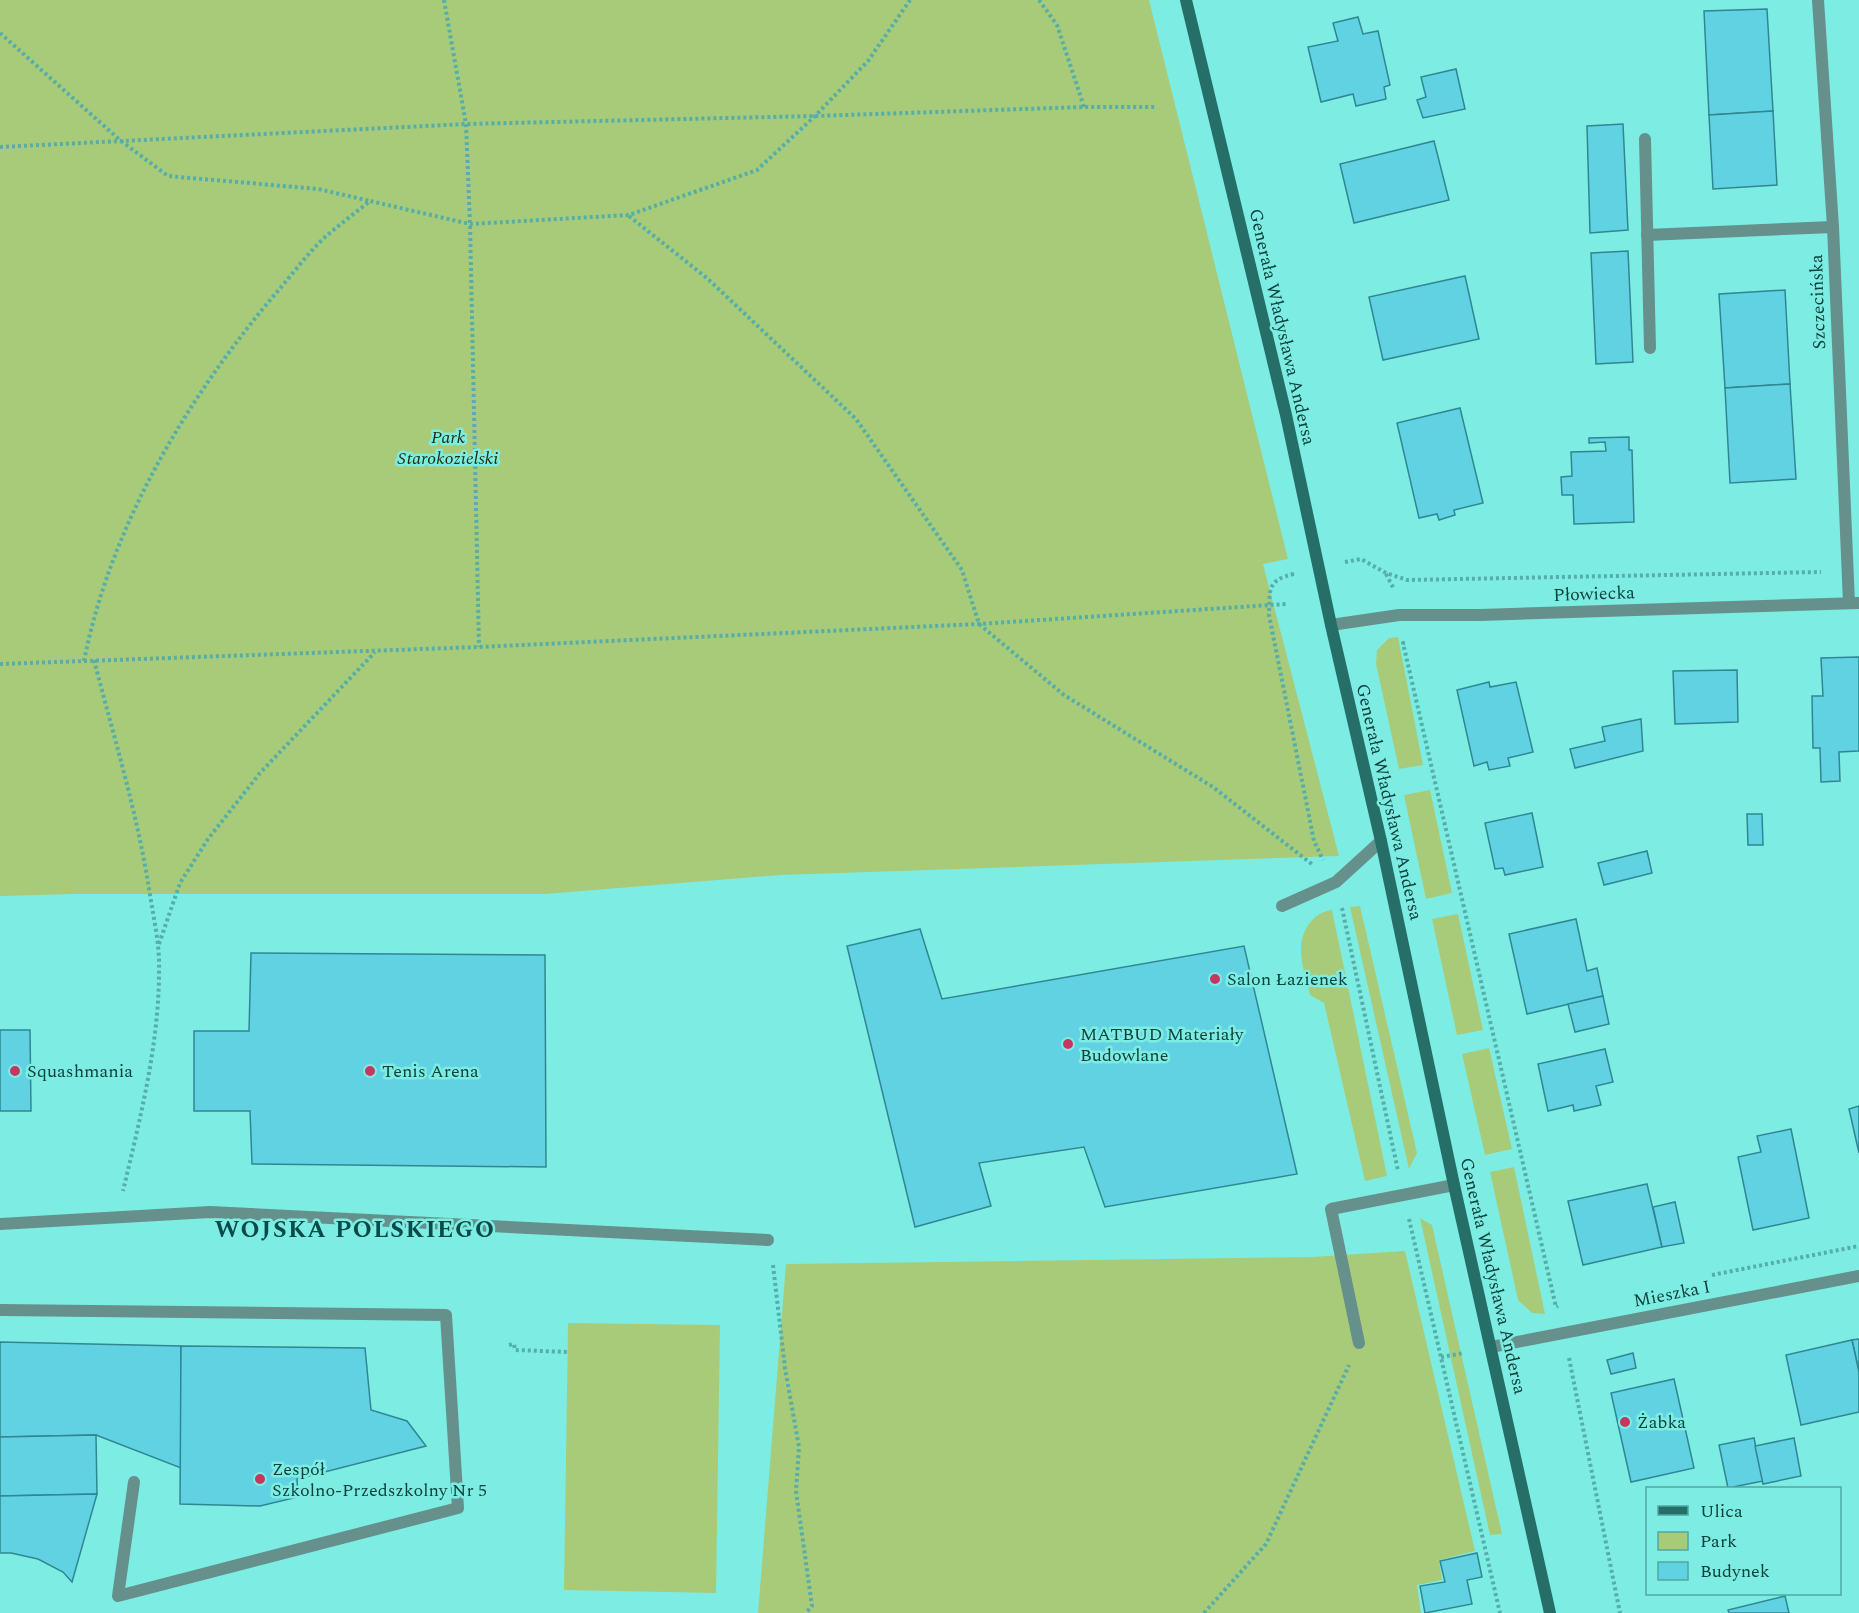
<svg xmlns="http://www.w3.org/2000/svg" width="1859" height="1613" font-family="Spectral,serif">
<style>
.green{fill:#a8cb7a}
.building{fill:#61d2e2;stroke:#2f8793;stroke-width:1.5}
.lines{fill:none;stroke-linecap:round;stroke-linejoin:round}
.path{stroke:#55aea7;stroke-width:4;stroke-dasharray:3 3;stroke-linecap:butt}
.lane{stroke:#66908c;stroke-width:12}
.street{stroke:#66908c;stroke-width:12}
.secondary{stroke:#266e68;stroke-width:12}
.poi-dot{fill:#c53761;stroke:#7dede3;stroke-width:2}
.labels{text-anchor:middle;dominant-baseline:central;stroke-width:5;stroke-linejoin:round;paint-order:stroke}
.street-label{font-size:18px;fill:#0e413d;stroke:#7dede3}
.park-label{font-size:18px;font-style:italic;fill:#202f06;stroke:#7dede3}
.poi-label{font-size:18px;fill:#0e413d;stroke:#7dede3;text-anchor:start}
.district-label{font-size:24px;font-weight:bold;letter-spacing:1.5px;fill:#074c48;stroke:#7dede3}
</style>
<rect width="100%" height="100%" fill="#7dede3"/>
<!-- green -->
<g class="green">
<path d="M 0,0 L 1149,0 L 1288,559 L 1263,564 L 1339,856 L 781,875 L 545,894 L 73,894 L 0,896 Z"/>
<path d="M 1398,637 L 1423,765 L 1399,769 L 1376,664 L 1377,650 L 1389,638 Z"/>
<path d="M 1430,790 L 1452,893 L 1426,899 L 1404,795 Z"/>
<path d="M 1360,906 L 1417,1153 L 1409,1169 L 1350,907 Z"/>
<path d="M 1332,910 L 1387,1176 L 1365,1181 L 1324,1003 L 1310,995 C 1307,981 1300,962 1301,947 C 1302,929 1314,912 1332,910 Z"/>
<path d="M 1458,914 L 1483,1030 L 1457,1035 L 1432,919 Z"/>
<path d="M 1489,1048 L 1512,1149 L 1485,1155 L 1462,1054 Z"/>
<path d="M 1514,1167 L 1545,1314 L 1532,1313 L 1518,1300 L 1490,1172 Z"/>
<path d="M 1420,1218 L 1432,1225 L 1502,1534 L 1490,1535 Z"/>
<path d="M 1405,1251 L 1475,1551 L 1439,1560 L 1442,1580 L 1417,1585 L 1421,1613 L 758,1613 L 786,1264 L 1312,1257 Z"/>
<path d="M 568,1323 L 720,1325 L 716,1593 L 564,1590 Z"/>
</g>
<!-- building -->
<g class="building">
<path d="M 1767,9 L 1773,111 L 1709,115 L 1704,11 Z"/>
<path d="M 1358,17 L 1363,34 L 1378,31 L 1390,85 L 1384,87 L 1386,99 L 1356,106 L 1353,94 L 1321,102 L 1308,47 L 1338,41 L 1333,23 Z"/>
<path d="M 1456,69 L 1465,109 L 1423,118 L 1417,100 L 1426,97 L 1421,77 Z"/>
<path d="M 1773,111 L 1777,185 L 1713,189 L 1709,115 Z"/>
<path d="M 1623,124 L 1628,230 L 1590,233 L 1587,126 Z"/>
<path d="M 1434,141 L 1449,200 L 1354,223 L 1340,164 Z"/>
<path d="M 1628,251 L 1633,362 L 1596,364 L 1591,253 Z"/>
<path d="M 1465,276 L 1479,339 L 1383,360 L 1369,297 Z"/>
<path d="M 1785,290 L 1790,384 L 1725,388 L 1719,294 Z"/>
<path d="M 1790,384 L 1796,479 L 1730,483 L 1725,388 Z"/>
<path d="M 1460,408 L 1483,503 L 1454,510 L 1455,515 L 1439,520 L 1437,514 L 1419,518 L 1397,423 Z"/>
<path d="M 1629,437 L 1629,450 L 1632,450 L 1634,522 L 1574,524 L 1573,495 L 1562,495 L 1561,477 L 1572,476 L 1571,452 L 1606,451 L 1605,442 L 1589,443 L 1589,438 Z"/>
<path d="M 1859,657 L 1859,751 L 1839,752 L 1840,781 L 1821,782 L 1820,748 L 1813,748 L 1812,696 L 1823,696 L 1821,658 Z"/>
<path d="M 1737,670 L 1738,722 L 1675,724 L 1673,671 Z"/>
<path d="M 1489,682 L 1490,687 L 1516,682 L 1533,752 L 1508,758 L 1510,766 L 1489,770 L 1487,762 L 1474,766 L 1457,690 Z"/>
<path d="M 1641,719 L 1643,751 L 1575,768 L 1570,749 L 1605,741 L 1602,727 Z"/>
<path d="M 1532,813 L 1543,867 L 1505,875 L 1503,868 L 1495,869 L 1485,823 Z"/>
<path d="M 1747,814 L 1762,814 L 1763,845 L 1748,845 Z"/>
<path d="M 1647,851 L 1652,873 L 1604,885 L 1598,863 Z"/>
<path d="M 1576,919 L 1587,971 L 1597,968 L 1603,996 L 1527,1014 L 1509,934 Z"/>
<path d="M 920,929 L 942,999 L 1244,946 L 1297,1174 L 1105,1207 L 1084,1147 L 979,1163 L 991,1206 L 915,1227 L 847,946 Z"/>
<path d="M 251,953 L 545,955 L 546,1167 L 252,1164 L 250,1111 L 194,1111 L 194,1031 L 249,1031 Z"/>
<path d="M 1603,996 L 1609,1024 L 1575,1032 L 1568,1004 Z"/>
<path d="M 0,1030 L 30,1030 L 31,1111 L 0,1111 Z"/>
<path d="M 1605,1049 L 1613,1082 L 1596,1086 L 1601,1105 L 1574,1111 L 1573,1105 L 1548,1111 L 1538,1064 Z"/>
<path d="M 1859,1106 L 1859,1153 L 1849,1109 Z"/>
<path d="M 1791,1129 L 1809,1218 L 1753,1230 L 1738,1157 L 1761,1152 L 1757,1136 Z"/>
<path d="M 1647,1184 L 1662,1247 L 1583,1265 L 1568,1201 Z"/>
<path d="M 1675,1202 L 1684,1243 L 1662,1247 L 1653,1207 Z"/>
<path d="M 1859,1339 L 1859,1372 L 1852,1340 Z"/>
<path d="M 1852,1340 L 1859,1372 L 1859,1412 L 1801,1425 L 1786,1355 Z"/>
<path d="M 0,1342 L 181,1346 L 181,1468 L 96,1435 L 0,1437 Z"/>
<path d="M 181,1346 L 365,1348 L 371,1410 L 407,1421 L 426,1446 L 297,1479 L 298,1497 L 260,1506 L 180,1504 Z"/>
<path d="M 1633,1353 L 1636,1368 L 1611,1374 L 1607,1360 Z"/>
<path d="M 1674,1379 L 1694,1468 L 1631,1482 L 1611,1393 Z"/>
<path d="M 96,1435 L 97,1494 L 0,1496 L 0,1437 Z"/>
<path d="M 1754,1438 L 1763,1481 L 1728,1488 L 1719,1445 Z"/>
<path d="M 1794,1438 L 1801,1476 L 1763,1484 L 1755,1446 Z"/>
<path d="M 97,1494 L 72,1582 L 63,1572 L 38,1559 L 11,1553 L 0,1553 L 0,1496 Z"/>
<path d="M 1477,1553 L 1482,1577 L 1467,1580 L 1472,1604 L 1425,1613 L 1420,1586 L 1445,1582 L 1440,1561 Z"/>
<path d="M 1785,1596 L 1789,1613 L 1729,1613 L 1728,1610 Z"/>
</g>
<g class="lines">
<!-- path -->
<g class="path">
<path d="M 444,0 L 466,124 L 470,224 L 479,647"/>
<path d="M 1039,0 L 1057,25 L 1084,107"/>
<path d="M 0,33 L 121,141 L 168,176 L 318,189 L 370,201"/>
<path d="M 0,147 L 466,124 L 815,116 L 1084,107 L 1155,107"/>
<path d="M 629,216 L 708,279 L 856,419 L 962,570 L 979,624 L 1064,695 L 1213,787 L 1313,865"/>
<path d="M 1345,562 L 1361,559 L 1386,573 L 1407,580 L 1821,572"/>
<path d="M 1294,574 C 1266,580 1270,591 1269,615 L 1314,841 L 1323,860"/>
<path d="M 1386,574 L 1394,589"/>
<path d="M 1405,643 L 1403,643 L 1556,1307 L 1558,1306"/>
<path d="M 94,660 C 114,738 138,815 150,895 C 154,920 160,946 159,971 C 159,1045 140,1119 123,1191"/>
<path d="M 84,661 C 111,525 187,398 276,293 C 292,275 307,254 324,238 C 339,225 355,213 370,201 L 470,224 L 629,215 L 757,170 L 815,116 L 868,61 L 910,0"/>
<path d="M 0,664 L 479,647 L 979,624 L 1286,604"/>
<path d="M 1342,908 L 1398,1171"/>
<path d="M 159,944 L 180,883 L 208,839 L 260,773 L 375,652"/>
<path d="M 1409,1219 L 1500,1613"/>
<path d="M 773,1265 L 785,1368 L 799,1447 L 796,1491 L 812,1606 L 806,1613"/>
<path d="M 1712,1275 L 1859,1246"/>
<path d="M 509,1345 L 514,1344 L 515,1350 L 568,1352"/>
<path d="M 1441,1357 L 1464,1353"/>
<path d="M 1569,1358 L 1620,1613"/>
<path d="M 1204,1613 L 1266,1544 L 1349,1365"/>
</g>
<!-- lane -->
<g class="lane">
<path d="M 1645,139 L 1650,348"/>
<path d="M 1647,235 L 1833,227"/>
<path d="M 1282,906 L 1336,882 L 1381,841"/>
<path d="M 0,1224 L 210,1212 L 768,1240"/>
<path d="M 0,1310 L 446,1315 L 458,1508 L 118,1596 L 134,1482"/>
<path d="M 1359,1343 L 1331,1209 L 1454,1185"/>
</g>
<!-- street -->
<g class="street">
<path d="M 1818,0 L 1833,227 L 1849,603"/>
<path d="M 1331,625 L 1399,615 L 1480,615 L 1859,603"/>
<path d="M 1491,1347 L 1859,1276"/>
</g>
<!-- secondary -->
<path class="secondary" d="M 1186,0 L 1286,415 L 1331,625 L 1381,841 L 1454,1185 L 1550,1613"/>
</g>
<!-- markers -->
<g class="poi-dot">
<circle cx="1215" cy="979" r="6"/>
<circle cx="1068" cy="1044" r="6"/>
<circle cx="15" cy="1071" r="6"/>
<circle cx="370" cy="1071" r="6"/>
<circle cx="1625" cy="1422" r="6"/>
<circle cx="260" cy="1479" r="6"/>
</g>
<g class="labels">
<!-- street labels -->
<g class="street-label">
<text transform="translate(1818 302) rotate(-92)">Szczecińska</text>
<text transform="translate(1282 327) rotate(77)">Generała Władysława Andersa</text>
<text transform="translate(1594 594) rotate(-2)">Płowiecka</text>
<text transform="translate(1389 802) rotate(77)">Generała Władysława Andersa</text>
<text transform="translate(1493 1276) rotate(77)">Generała Władysława Andersa</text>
<text transform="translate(1672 1294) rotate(-11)">Mieszka I</text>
</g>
<!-- park labels -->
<g class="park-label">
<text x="448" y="437">Park<tspan x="448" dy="21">Starokozielski</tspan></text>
</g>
<!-- poi labels -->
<g class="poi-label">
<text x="1227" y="979">Salon Łazienek</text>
<text x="1080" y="1034">MATBUD Materiały<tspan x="1080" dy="21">Budowlane</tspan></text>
<text x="27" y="1071">Squashmania</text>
<text x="382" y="1071">Tenis Arena</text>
<text x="1637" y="1422">Żabka</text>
<text x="272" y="1469">Zespół<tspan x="272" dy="21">Szkolno-Przedszkolny Nr 5</tspan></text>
</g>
<!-- district labels -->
<g class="district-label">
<text x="355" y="1230">WOJSKA POLSKIEGO</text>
</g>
</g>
<!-- legend -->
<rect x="1646" y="1487" width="195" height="108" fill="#7dede3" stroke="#51a8a1" stroke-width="1.5"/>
<rect x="1658" y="1506" width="30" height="9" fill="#266e68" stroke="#51a8a1" stroke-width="1.5"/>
<text x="1700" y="1517" font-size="18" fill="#0e413d">Ulica</text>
<rect x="1658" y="1532" width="30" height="18" fill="#a8cb7a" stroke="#51a8a1" stroke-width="1.5"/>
<text x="1700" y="1547" font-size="18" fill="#0e413d">Park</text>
<rect x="1658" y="1562" width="30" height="18" fill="#61d2e2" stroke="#51a8a1" stroke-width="1.5"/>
<text x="1700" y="1577" font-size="18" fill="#0e413d">Budynek</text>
</svg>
